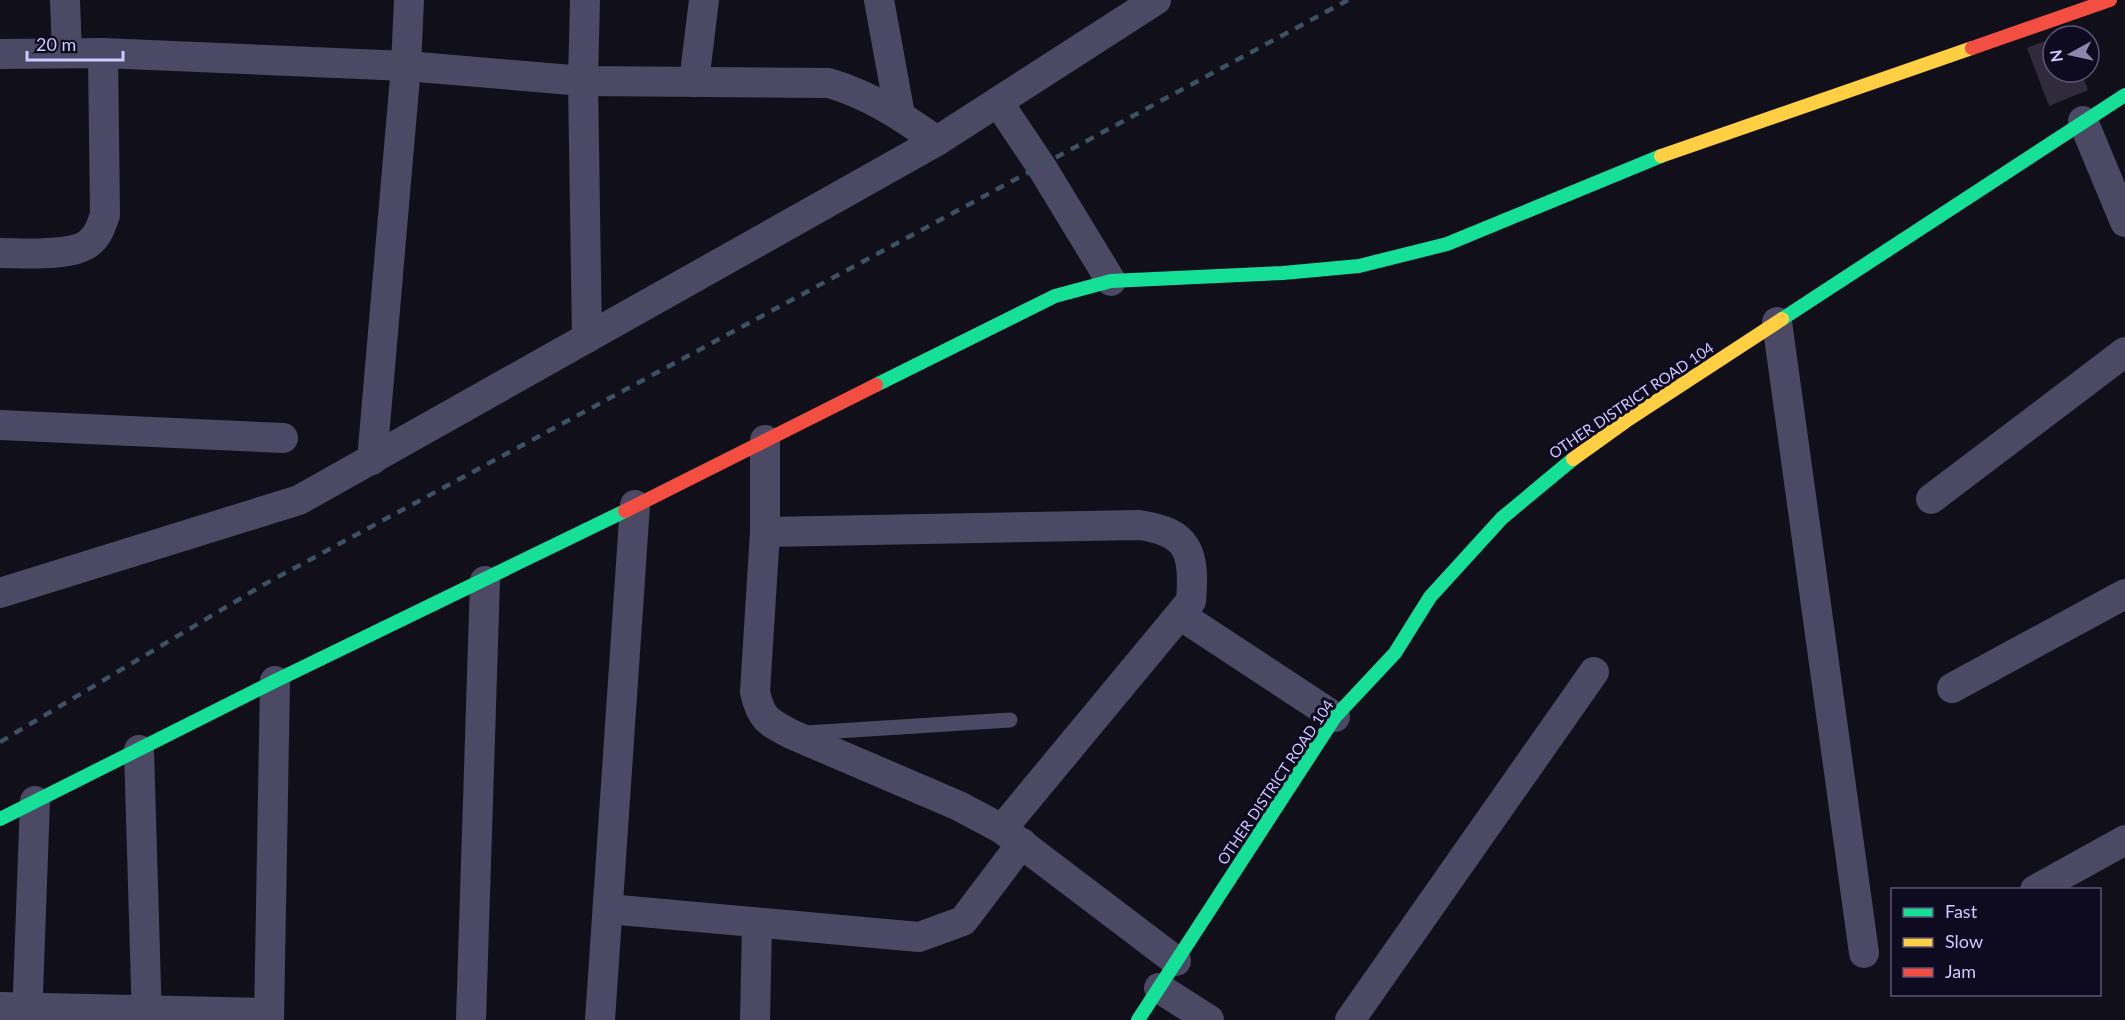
<svg xmlns="http://www.w3.org/2000/svg" width="2125" height="1020" font-family="Lato,sans-serif">
<style>
.building{fill:#2f2b3d}
.lines{fill:none;stroke-linecap:round;stroke-linejoin:round}
.lane{stroke:#4b4963;stroke-width:15}
.street{stroke:#4b4963;stroke-width:30}
.fast{stroke:#16e098;stroke-width:14}
.slow{stroke:#ffcf43;stroke-width:14}
.jam{stroke:#f24e42;stroke-width:14}
.rail{stroke:#3d5165;stroke-width:4.5;stroke-dasharray:9 8;stroke-linecap:butt}
.labels{text-anchor:middle;dominant-baseline:central;stroke-width:6;stroke-linejoin:round;paint-order:stroke}
.street-label{font-size:15px;fill:#d0c8ff;stroke:#0e0a1f}
</style>
<rect width="100%" height="100%" fill="#110f1a"/>
<!-- building -->
<path class="building" d="M 2053,38 L 2053,72 L 2081,72 L 2088,90 L 2049,106 L 2027,48 Z"/>
<g class="lines">
<!-- lane -->
<path class="lane" d="M 806,733 L 1010,720"/>
<!-- street -->
<g class="street">
<path d="M 65,0 L 67,53"/>
<path d="M 585,0 L 583,81 L 587,338"/>
<path d="M 879,0 L 900,115"/>
<path d="M 0,54 L 103,53 L 406,66 L 583,81 L 829,83 C 872,96 901,116 937,141"/>
<path d="M 694,82 L 704,0"/>
<path d="M 998,102 L 1041,166 L 1111,281"/>
<path d="M 2083,121 L 2125,222"/>
<path d="M 0,253 C 21,253 72,257 89,243 C 98,236 101,226 105,215 L 103,53"/>
<path d="M 1777,322 L 1864,953"/>
<path d="M 0,425 L 283,438"/>
<path d="M 765,440 L 765,532 L 755,692 C 761,719 768,722 791,734 L 959,806 L 1002,829 L 1176,961"/>
<path d="M 372,460 L 406,66 L 409,0"/>
<path d="M 1931,499 L 2125,352"/>
<path d="M 765,532 L 1139,525 C 1190,532 1195,554 1191,601 L 1002,829"/>
<path d="M 0,593 L 299,500 L 937,141 L 1156,0"/>
<path d="M 1180,615 L 1335,717"/>
<path d="M 1952,688 L 2125,594"/>
<path d="M 139,750 L 147,1020"/>
<path d="M 2035,890 L 2125,840"/>
<path d="M 608,909 L 919,937 L 963,921 L 1022,843"/>
<path d="M 1159,988 L 1209,1020"/>
<path d="M 0,1007 L 269,1013"/>
<path d="M 27,1020 L 35,801"/>
<path d="M 269,1020 L 275,681"/>
<path d="M 471,1020 L 485,581"/>
<path d="M 600,1020 L 635,505"/>
<path d="M 755,1020 L 757,923"/>
<path d="M 1350,1020 L 1594,672"/>
</g>
<!-- fast -->
<g class="fast">
<path d="M 1782,319 L 2125,95"/>
<path d="M 876,385 L 1055,296 L 1111,281 L 1283,273 L 1359,266 L 1447,244 L 1661,156"/>
<path d="M 0,819 L 275,681 L 625,511"/>
<path d="M 1138,1020 L 1335,717 L 1395,653 L 1430,597 L 1502,518 L 1573,459"/>
</g>
<!-- slow -->
<g class="slow">
<path d="M 1661,156 L 1972,48"/>
<path d="M 1573,459 L 1626,421 L 1782,319"/>
</g>
<!-- jam -->
<g class="jam">
<path d="M 1972,48 L 2110,0"/>
<path d="M 625,511 L 876,385"/>
</g>
<!-- rail -->
<path class="rail" d="M 0,742 L 263,585 L 1348,0"/>
</g>
<g class="labels">
<!-- street labels -->
<g class="street-label">
<text transform="translate(1631 400) rotate(-34)">OTHER DISTRICT ROAD 104</text>
<text transform="translate(1275 782) rotate(-56)">OTHER DISTRICT ROAD 104</text>
</g>
</g>
<!-- legend -->
<rect x="1891" y="888" width="210" height="108" fill="#0e0a1f" stroke="#5c5679" stroke-width="1.5"/>
<rect x="1903" y="908" width="30" height="9" fill="#16e098" stroke="#5c5679" stroke-width="1.5"/>
<text x="1945" y="918" font-size="18" fill="#d0c8ff">Fast</text>
<rect x="1903" y="938" width="30" height="9" fill="#ffcf43" stroke="#5c5679" stroke-width="1.5"/>
<text x="1945" y="948" font-size="18" fill="#d0c8ff">Slow</text>
<rect x="1903" y="968" width="30" height="9" fill="#f24e42" stroke="#5c5679" stroke-width="1.5"/>
<text x="1945" y="978" font-size="18" fill="#d0c8ff">Jam</text>
<!-- north arrow -->
<g transform="translate(2071 54) rotate(262)"><circle r="28" fill="#0e0a1f" stroke="#5c5679" stroke-width="1.5"/>
<path d="M0-4.5L10 22L0 15L-10 22Z" fill="#8d87af"/>
<text y="-9" font-size="16" font-weight="bold" text-anchor="middle" fill="#d0c8ff">N</text>
</g>
<!-- scale -->
<path d="M27 51v9h96v-9" fill="none" stroke="#d0c8ff" stroke-width="3"/>
<text x="36" y="51" font-size="18" fill="#d0c8ff" stroke="#0e0a1f" stroke-width="4.5" paint-order="stroke">20 m</text>
</svg>
